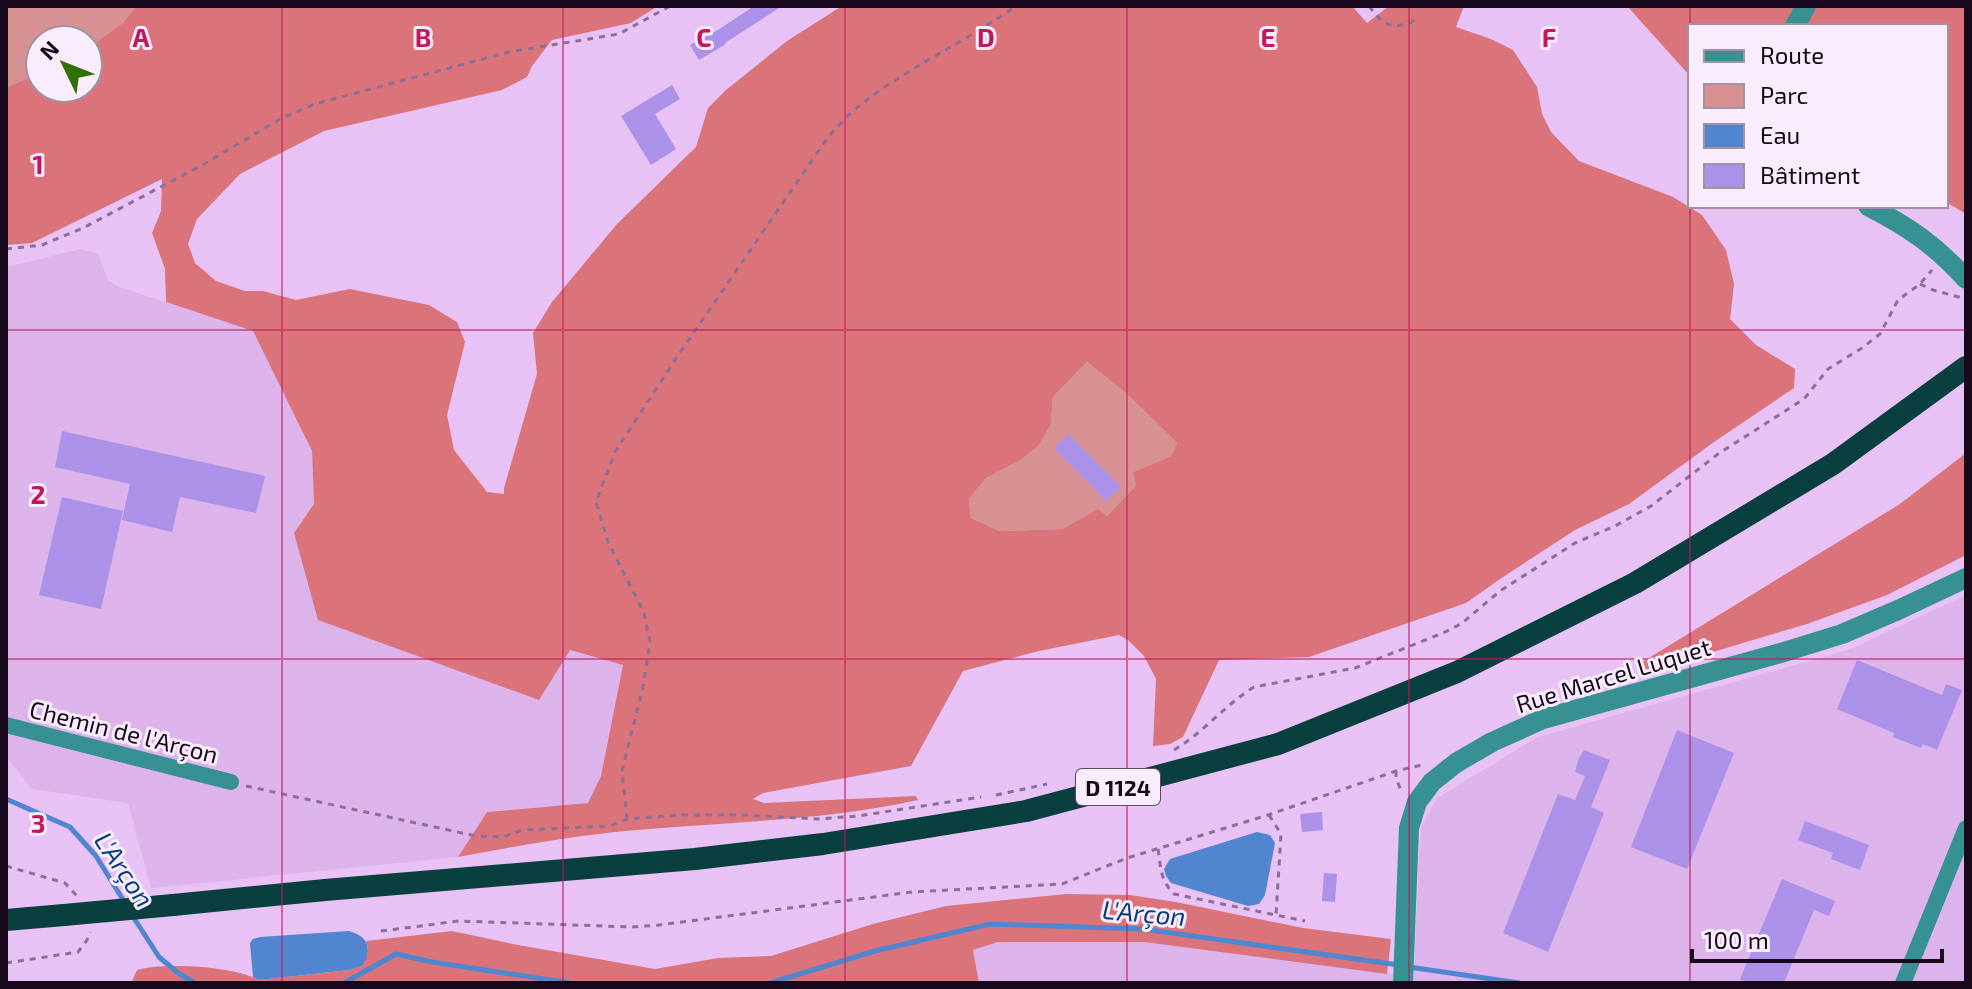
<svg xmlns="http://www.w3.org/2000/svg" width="1972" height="989" font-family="'Exo 2',sans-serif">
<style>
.built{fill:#ddb3ec}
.green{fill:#d79193}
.forest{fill:#da747a;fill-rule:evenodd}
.water{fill:#5085d0}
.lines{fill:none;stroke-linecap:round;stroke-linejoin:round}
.stream{stroke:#5085d0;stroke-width:5}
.building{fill:#ac91e9}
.path{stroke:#8b6f94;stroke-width:3;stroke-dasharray:6 6;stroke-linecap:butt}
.minor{stroke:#379193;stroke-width:16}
.tertiary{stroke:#379193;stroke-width:20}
.trunk{stroke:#0a3f40;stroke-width:22}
.trunk-bridge{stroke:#0a3f40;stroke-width:22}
.grid{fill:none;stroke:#c2185b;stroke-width:2;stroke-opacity:0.55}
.labels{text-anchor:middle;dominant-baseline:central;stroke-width:6;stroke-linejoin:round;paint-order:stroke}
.shield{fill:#f9edfd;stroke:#5b4d5f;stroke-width:2}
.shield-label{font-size:22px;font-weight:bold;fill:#17091b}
.street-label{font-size:24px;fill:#17091b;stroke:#f9edfd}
.water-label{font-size:26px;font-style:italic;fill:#073e81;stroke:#f9edfd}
.grid-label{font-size:26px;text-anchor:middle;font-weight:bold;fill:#c2185b;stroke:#f9edfd;stroke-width:6;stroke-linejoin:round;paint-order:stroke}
</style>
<rect width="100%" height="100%" fill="#e8c1f5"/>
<!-- built -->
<g class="built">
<path d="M 81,249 L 98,254 L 108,280 L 119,287 L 253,331 L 312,451 L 314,504 L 570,650 L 623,665 L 601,776 L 588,803 L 487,812 L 458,857 L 151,888 L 128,803 L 32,789 L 6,757 L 6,267 Z"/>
<path d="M 1966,595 L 1966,983 L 979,983 L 973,950 L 998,942 L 1144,942 L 1414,977 L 1419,852 L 1422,825 L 1437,798 L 1538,737 L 1848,650 Z"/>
</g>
<!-- green -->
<g class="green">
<path d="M 6,6 L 136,6 L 124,22 L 88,48 L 88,40 L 40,40 L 40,73 L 13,87 L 6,88 Z"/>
<path d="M 1087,362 L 1126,393 L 1177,443 L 1171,456 L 1133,472 L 1137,486 L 1107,516 L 1097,510 L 1064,529 L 1000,531 L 971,518 L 969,499 L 986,478 L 1019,461 L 1051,424 L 1053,397 Z"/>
</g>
<!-- forest -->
<g class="forest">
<path d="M 136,6 L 658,6 L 631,23 L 552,40 L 532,66 L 527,77 L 502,90 L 324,131 L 240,174 L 197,219 L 188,244 L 195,263 L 216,281 L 245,291 L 263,291 L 296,300 L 350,289 L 429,305 L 457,322 L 465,342 L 447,415 L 454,450 L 487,492 L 504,494 L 504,488 L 537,374 L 533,333 L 552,302 L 617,224 L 696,147 L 708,108 L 726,90 L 787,41 L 842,6 L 1352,6 L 1367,23 L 1389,6 L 1464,6 L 1456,27 L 1491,39 L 1513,50 L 1537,87 L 1542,114 L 1551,132 L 1579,161 L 1673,197 L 1702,215 L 1726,250 L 1734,284 L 1730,319 L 1756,345 L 1795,369 L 1794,388 L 1714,442 L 1629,504 L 1575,530 L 1503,577 L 1466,603 L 1309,657 L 1219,660 L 1183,737 L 1170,744 L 1153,746 L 1156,679 L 1144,656 L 1128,640 L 1119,635 L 1039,651 L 963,671 L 911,766 L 763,793 L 753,799 L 764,803 L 916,796 L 918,800 C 818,822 715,822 615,832 C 562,838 510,847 458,857 L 487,812 L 588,803 L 601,776 L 623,665 L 570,650 L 539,700 L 318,620 L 294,533 L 314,504 L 312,451 L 253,331 L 166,302 L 165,269 L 152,233 L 161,211 L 162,179 L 32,243 L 6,245 L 6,88 L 40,73 L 40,88 L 88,88 L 88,48 L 124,22 ZM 1087,362 L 1126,393 L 1177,443 L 1171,456 L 1133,472 L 1136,486 L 1107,516 L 1098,509 L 1063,529 L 1000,531 L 971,518 L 969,499 L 986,478 L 1019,461 L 1038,446 L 1051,424 L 1053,397 Z"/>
<path d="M 1627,6 L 1966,6 L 1966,214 L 1946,202 L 1946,26 L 1690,26 L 1690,76 Z"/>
<path d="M 1966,453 L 1966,555 L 1887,595 L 1807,624 L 1642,673 L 1639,664 L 1900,504 Z"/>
<path d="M 1066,894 L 1130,895 L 1176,902 L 1303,928 L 1391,939 L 1387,974 L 1144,942 L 998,942 L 973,950 L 979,983 L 131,983 L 137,970 C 164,962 234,966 259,980 L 349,970 L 361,966 L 368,948 L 366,941 L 452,931 L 518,945 L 655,969 L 718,958 L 771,956 L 873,924 L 946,906 Z"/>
</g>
<!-- water -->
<g class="water">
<path d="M 1257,832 L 1270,835 L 1275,843 L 1265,895 L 1259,904 L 1248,906 L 1171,883 L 1166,876 L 1164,869 L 1170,859 Z"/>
<path d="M 349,931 C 361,935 370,940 367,954 C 367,958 365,963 361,966 C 361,966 350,970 349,970 L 259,980 L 253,977 L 250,943 L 253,939 L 260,937 Z"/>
</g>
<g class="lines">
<!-- stream -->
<g class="stream">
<path d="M 6,799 L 70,827 L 96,856 L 125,903"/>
<path d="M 132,915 L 159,957 L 178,973 L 195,983"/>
<path d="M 1409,967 L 1519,983"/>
<path d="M 344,983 L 396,954 L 432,962 L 570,983"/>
<path d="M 770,983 L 875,951 L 990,924 L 1143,929 L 1399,965"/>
</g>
</g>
<!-- building -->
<g class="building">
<path d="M 754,6 L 782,6 L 725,43 L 726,44 L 699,60 L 690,45 L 718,30 Z"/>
<path d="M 672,85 L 680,99 L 655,114 L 676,149 L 651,165 L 621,116 Z"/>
<path d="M 62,431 L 265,476 L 256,513 L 180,497 L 172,532 L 122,520 L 130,484 L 55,467 Z"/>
<path d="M 1068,434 L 1121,487 L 1106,501 L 1054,448 Z"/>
<path d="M 62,497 L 123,511 L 101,609 L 39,595 Z"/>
<path d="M 1857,660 L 1942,695 L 1946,684 L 1962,690 L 1937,750 L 1923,744 L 1921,748 L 1893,737 L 1894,733 L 1837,709 Z"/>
<path d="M 1677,730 L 1734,753 L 1687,869 L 1631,847 Z"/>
<path d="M 1584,750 L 1610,760 L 1591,807 L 1604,813 L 1548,952 L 1503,933 L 1558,794 L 1575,800 L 1585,776 L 1575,772 L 1578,760 Z"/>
<path d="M 1322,812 L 1323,830 L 1302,832 L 1300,814 Z"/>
<path d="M 1805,821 L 1869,845 L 1860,870 L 1831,859 L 1833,853 L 1798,840 Z"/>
<path d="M 1324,873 L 1337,874 L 1335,902 L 1322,901 Z"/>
<path d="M 1782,879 L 1835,901 L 1829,916 L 1814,910 L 1784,983 L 1748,983 L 1740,979 Z"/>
</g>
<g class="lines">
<!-- path -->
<g class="path">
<path d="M 1369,6 C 1384,26 1393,31 1416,20"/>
<path d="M 6,249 L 42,245 L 83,228 L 204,164 L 282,118 L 315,104 L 509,52 L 619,34 L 670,6"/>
<path d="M 1920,284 L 1933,290 L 1966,299"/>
<path d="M 1174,750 C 1203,733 1225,705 1254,687 L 1355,668 L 1443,633 L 1461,624 L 1500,591 L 1575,543 L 1615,526 L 1651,506 L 1718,454 L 1804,399 L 1828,369 L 1862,348 L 1880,334 L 1898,300 L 1920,284 L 1932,270"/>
<path d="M 1396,771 L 1396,779 L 1401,790"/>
<path d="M 246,786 L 476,836 L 503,837 L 522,830 L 610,826 L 627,819 L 679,815 L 741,815 L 819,819 L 858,816 L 981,797"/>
<path d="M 996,795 L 1047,784"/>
<path d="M 1269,815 L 1281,834 L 1276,915"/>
<path d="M 627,819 L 622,771 L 643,687 L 650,642 L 644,613 L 608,542 L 596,502 L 615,452 L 677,357 L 828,137 C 837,128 845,118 854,110 C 904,69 964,43 1016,6"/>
<path d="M 1158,849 C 1161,868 1160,880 1174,894 L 1305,921"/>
<path d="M 6,866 L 65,883 L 77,896"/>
<path d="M 381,931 L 459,921 L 632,927 L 659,925 L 912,892 L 1062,884 L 1127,858 L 1268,815 L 1396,771 L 1426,764"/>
<path d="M 6,963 L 78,952 L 87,940 L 90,932"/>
</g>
<!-- minor -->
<g class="minor">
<path d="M 6,725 L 231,782"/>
<path d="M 1903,983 L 1966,828"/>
</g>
<!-- tertiary -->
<g class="tertiary">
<path d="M 1795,26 L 1806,6"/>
<path d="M 1868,206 C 1909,227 1935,245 1966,279"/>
<path d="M 1403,983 L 1409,828 L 1417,802 L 1432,782 L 1456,763 L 1492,742 L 1543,719 L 1784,652 L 1842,634 L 1898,610 L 1966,578"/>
</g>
<!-- trunk -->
<g class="trunk">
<path d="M 173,905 L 325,890 L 695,859 L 823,844 L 1026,811 L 1278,744 L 1457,672 L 1635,583 L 1833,464 L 1966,367"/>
<path d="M 6,920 L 64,915"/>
</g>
<!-- trunk-bridge -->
<path class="trunk-bridge" d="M 64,915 L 173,905"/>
</g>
<!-- grid -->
<path class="grid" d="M 282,6 L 282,983M 563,6 L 563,983M 845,6 L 845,983M 1127,6 L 1127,983M 1409,6 L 1409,983M 1690,6 L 1690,26M 1690,206 L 1690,983M 6,330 L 1966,330M 6,659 L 1966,659"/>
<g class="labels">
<!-- shield labels -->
<rect class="shield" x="1076" y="769" width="84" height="36" rx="6"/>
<g class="shield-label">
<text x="1118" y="787">D 1124</text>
</g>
<!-- street labels -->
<g class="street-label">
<text transform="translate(1613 675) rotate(-17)">Rue Marcel Luquet</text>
<text transform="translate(124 731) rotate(14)">Chemin de l'Arçon</text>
</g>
<!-- water labels -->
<g class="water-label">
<text transform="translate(125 869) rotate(56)">L'Arçon</text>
<text transform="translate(1144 912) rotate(5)">L'Arçon</text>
</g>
</g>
<g class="grid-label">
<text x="141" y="47">A</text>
<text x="423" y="47">B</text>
<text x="704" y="47">C</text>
<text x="986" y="47">D</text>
<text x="1268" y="47">E</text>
<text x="1549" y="47">F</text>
<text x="38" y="174">1</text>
<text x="38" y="504">2</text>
<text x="38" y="833">3</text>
</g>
<!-- border -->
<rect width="1972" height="989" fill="none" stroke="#17091b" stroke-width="16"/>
<!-- legend -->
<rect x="1688" y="24" width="260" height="184" fill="#f9edfd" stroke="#9f92a3" stroke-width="2"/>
<rect x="1704" y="50" width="40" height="12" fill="#379193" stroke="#9f92a3" stroke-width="2"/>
<text x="1760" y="64" font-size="24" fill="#17091b">Route</text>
<rect x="1704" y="84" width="40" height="24" fill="#d79193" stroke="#9f92a3" stroke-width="2"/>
<text x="1760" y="104" font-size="24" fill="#17091b">Parc</text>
<rect x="1704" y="124" width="40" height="24" fill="#5085d0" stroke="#9f92a3" stroke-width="2"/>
<text x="1760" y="144" font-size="24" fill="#17091b">Eau</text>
<rect x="1704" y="164" width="40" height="24" fill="#ac91e9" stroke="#9f92a3" stroke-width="2"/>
<text x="1760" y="184" font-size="24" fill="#17091b">Bâtiment</text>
<!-- north arrow -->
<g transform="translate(64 64) rotate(313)"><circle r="38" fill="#f9edfd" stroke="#9f92a3" stroke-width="2"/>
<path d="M0-6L14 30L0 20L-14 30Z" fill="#307006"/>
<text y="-12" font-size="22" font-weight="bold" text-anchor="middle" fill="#17091b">N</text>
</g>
<!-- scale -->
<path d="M1692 949v12h250v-12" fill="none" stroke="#17091b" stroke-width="4"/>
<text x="1704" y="949" font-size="24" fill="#17091b" stroke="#f9edfd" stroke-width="6" paint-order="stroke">100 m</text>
</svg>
